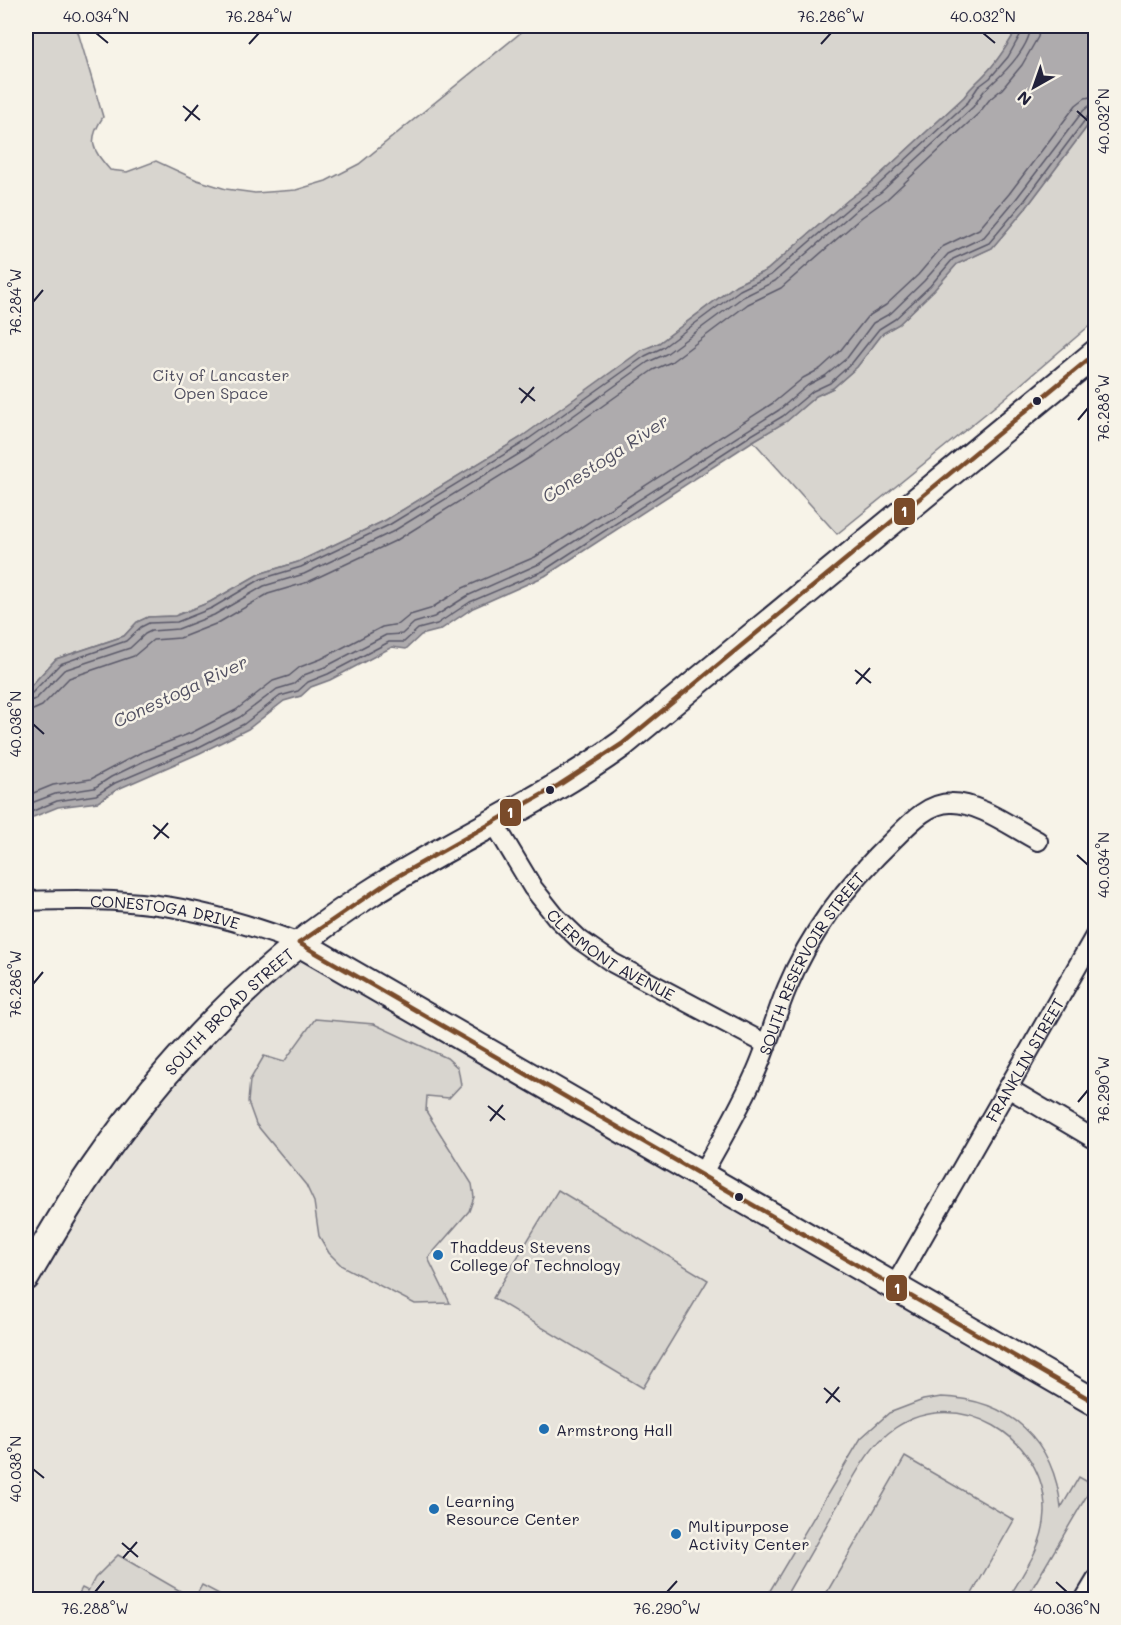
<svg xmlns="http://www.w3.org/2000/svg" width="1121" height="1625" font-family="Mali,sans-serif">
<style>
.built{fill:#e7e3db}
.green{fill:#d8d5cf;stroke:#7d7c85;stroke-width:1.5}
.water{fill:#aeabad;stroke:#76747f;stroke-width:1.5}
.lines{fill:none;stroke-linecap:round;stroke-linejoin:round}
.shore{stroke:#5a5969;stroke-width:1.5}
.street-casing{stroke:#22223b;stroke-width:22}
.secondary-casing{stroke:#22223b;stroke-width:30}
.street{stroke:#f7f3e8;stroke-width:18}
.secondary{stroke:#f7f3e8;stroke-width:26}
.bus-1-casing{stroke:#f7f3e8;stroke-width:9}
.bus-1{stroke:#7a4b2a;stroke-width:4.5}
.ticks{fill:none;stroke:#22223b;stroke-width:2}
.bus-dot{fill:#22223b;stroke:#f7f3e8;stroke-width:2}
.poi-dot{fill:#1f6fb2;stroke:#f7f3e8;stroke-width:2}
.labels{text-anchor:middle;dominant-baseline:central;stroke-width:5;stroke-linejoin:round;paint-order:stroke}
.park-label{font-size:16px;fill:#504f60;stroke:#f7f3e8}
.street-label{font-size:16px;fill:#22223b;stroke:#f7f3e8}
.poi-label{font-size:16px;fill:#22223b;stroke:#f7f3e8;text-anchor:start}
.water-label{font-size:18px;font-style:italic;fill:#535263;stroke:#f7f3e8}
.line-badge{stroke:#f7f3e8;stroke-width:2}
.badge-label{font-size:16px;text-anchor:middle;font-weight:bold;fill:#fff}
.neatline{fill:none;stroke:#22223b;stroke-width:2}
.ticks-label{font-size:15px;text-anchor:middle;fill:#22223b}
</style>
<rect width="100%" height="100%" fill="#f7f3e8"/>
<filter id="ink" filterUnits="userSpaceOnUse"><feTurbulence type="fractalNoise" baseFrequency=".0167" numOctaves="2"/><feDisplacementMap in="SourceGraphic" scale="12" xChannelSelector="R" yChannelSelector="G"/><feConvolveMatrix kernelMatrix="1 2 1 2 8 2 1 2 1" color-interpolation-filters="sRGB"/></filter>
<g filter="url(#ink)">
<!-- built -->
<path class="built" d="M 299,943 L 1095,1403 L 1095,1580 L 1084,1600 L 26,1599 L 26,1277 L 93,1168 Z"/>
<!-- green -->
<g class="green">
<path d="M 26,26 L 73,26 L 78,32 L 103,117 C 87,141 92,149 110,170 L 127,172 L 156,161 L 197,180 L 226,189 L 255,193 L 296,190 L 326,181 L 359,164 L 529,26 L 1019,26 C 1009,42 1000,59 986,73 C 977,83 972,85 964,97 L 872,182 L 848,200 L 767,270 L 736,285 L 659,343 L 642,351 L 520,438 L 386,520 L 298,562 L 259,574 L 210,602 L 175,616 L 148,617 L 137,622 L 124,636 L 56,659 L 26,691 Z"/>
<path d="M 1095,116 L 1095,321 L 1005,398 L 837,534 L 753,441 L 787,421 L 816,396 L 833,388 L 857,367 L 883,333 L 899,324 L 934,290 L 957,264 L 992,248 L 1026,208 Z"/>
<path d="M 315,1019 L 374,1024 L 447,1058 L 458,1068 L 461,1085 L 449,1098 L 427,1096 L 426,1111 L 472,1184 L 474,1197 L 469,1211 L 428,1258 L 450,1303 L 415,1304 L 342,1266 L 329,1253 L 319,1236 L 314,1202 L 306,1185 L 256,1124 L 248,1102 L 250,1080 L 264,1056 L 284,1062 Z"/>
<path d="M 558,1190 L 708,1280 L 643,1388 L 493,1298 Z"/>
<path d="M 941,1397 C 1010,1399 1054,1440 1061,1508 L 1079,1477 L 1093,1485 L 1026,1599 L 1008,1599 C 1024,1572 1044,1545 1045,1512 C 1046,1437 958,1385 895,1428 C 867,1447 853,1480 836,1508 C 819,1539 801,1569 784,1599 L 765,1599 L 861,1438 L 889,1413 L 923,1400 Z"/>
<path d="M 905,1457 L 1014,1520 L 969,1599 L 823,1599 Z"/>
<path d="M 118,1555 L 194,1599 L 202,1585 L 223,1596 L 221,1600 L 76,1599 L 82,1588 L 88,1591 L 95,1578 Z"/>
</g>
<!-- water -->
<path class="water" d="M 1019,26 L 1095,26 L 1095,116 L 1026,208 L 992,248 L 957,264 L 934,290 L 899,324 L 883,333 L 857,367 L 833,388 L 816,396 L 787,421 L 753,441 L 545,576 L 473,608 L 440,630 L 421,635 L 406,649 L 392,647 L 330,680 L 311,687 L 301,696 L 284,701 L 248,729 L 200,753 L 118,789 L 98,802 L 58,807 L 26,820 L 26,691 L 56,659 L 124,636 L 137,622 L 148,617 L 175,616 L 210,602 L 259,574 L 298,562 L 386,520 L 520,438 L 642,350 L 659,343 L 736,285 L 767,270 L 848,200 L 872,182 L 964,97 C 972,85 977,83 986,73 C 1000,59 1009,42 1019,26 Z"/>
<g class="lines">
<!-- shore -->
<g class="shore">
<path d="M 26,695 L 32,693 L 60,664 L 126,641 L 141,627 L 149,623 L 177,622 L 212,608 L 261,579 L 301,567 L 389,525 L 523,443 L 645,356 L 662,348 L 740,290 L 771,275 L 852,205 L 876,187 L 968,102 L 978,87 L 990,78 L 1008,57 L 1023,30 L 1023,26"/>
<path d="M 26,702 L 36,699 L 64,670 L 130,648 L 145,634 L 151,631 L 178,629 L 214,615 L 264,586 L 304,574 L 392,532 L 527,449 L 648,362 L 666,354 L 743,297 L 775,281 L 856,210 L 881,192 L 973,107 C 977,102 980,96 984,91 C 1001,76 1029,50 1031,26"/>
<path d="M 26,711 L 33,710 L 42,706 L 69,678 L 134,656 L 153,640 L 180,638 L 218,623 L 268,594 L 308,582 L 397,540 L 532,456 L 653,370 L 671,362 L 748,304 L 781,288 L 862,217 L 887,199 L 979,113 L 990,99 L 1002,89 L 1022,65 L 1038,37 L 1040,26"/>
<path d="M 26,796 L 53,785 L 91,779 L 140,753 L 191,733 L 236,710 L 273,681 L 289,676 L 300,667 L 321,659 L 382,627 L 399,624 L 410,615 L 430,609 L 463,588 L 535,557 L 773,403 L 803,378 L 820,369 L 840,351 L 867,317 L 886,305 L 918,275 L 942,247 L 979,229 L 1009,194 L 1076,105 L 1085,98 L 1096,96"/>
<path d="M 26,805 L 55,794 L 94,788 L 111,777 L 144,761 L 194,741 L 240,717 L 277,689 L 294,684 L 304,675 L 325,667 L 386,635 L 402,634 L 414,623 L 434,617 L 467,596 L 539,564 L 779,410 L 808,385 L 825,376 L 847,358 L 873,323 L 891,313 L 924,281 L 948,254 L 984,237 L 1016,199 L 1083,111 L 1089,106 L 1096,105"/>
<path d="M 26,814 L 57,801 L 96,795 L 115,783 L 197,748 L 244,724 L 280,696 L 298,691 L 308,682 L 328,674 L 389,642 L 404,642 L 418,629 L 437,624 L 470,602 L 543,571 L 750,436 L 783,416 L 813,391 L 830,383 L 852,363 L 879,329 L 895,319 L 930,286 L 953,259 L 989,243 L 1022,204 L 1088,116 L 1096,113"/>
</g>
<!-- street casing -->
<g class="street-casing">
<g id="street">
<path id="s1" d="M 494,823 L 533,888 L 556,917 L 580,940 L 613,963 L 766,1044"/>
<path id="s2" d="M 26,901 C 63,900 102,899 140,903 C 195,908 248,924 299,943"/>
<path d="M 1008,1088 L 1096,1140"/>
<path id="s3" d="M 702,1174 C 721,1141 740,1108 755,1074 C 768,1046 775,1016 787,988 C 811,930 850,881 895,838 C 910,823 928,803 951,803 C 978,802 1013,828 1038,841"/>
<path id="s4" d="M 894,1287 L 1096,934"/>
<path d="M 1084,1600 L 1096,1580"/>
</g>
</g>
<!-- secondary casing -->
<g class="secondary-casing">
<g id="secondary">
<path d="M 299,943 L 1096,1403"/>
<path id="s5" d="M 26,1277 C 48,1240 70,1201 95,1166 C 169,1059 260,964 369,894 C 452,841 542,802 622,744 L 1096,353"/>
</g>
</g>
<!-- street -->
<use href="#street" class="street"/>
<!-- secondary -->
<use href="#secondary" class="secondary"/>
<!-- bus-1 casing -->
<g class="bus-1-casing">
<g id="bus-1">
<path d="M 299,943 L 391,880 L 559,785 L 622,744 L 1096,353"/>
<path d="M 299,943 L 1096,1403"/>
</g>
</g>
<!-- bus-1 -->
<use href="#bus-1" class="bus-1"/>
</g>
</g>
<!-- ticks -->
<path class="ticks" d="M 96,33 L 108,43M 983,33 L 995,43M 249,44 L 259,33M 821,44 L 831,33M 183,106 L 200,120M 1077,111 L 1088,121M 185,121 L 198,105M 33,302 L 43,290M 519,388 L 535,401M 521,403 L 534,387M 1078,420 L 1088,408M 855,670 L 871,683M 856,684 L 870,668M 33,724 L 44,734M 153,825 L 169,838M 154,839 L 168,823M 1077,855 L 1088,865M 33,984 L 43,972M 1078,1102 L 1088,1090M 488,1106 L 505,1120M 490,1121 L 503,1105M 824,1388 L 840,1402M 826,1403 L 839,1387M 33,1469 L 44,1478M 122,1543 L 138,1557M 123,1558 L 137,1542M 1056,1582 L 1067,1592M 95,1592 L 104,1581M 667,1592 L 677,1581"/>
<!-- markers -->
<g class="bus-dot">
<circle cx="1037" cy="401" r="5"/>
<circle cx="550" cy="790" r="5"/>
<circle cx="739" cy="1197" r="5"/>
</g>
<g class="poi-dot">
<circle cx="438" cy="1255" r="6"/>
<circle cx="544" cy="1429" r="6"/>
<circle cx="434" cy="1509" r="6"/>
<circle cx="676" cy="1534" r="6"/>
</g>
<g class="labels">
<!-- park labels -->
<g class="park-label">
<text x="221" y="374">City of Lancaster<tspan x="221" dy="18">Open Space</tspan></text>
</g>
<!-- street labels -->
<g class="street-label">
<text stroke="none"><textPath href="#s2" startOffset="140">CONESTOGA DRIVE</textPath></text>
<text stroke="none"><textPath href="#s1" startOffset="180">CLERMONT AVENUE</textPath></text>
<text stroke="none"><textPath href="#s3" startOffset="238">SOUTH RESERVOIR STREET</textPath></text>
<text stroke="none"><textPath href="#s5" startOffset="336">SOUTH BROAD STREET</textPath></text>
<text stroke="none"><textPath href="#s4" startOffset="262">FRANKLIN STREET</textPath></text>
</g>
<!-- poi labels -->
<g class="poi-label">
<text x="450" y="1246">Thaddeus Stevens<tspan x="450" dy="18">College of Technology</tspan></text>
<text x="556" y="1429">Armstrong Hall</text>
<text x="446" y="1500">Learning<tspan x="446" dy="18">Resource Center</tspan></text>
<text x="688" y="1525">Multipurpose<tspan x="688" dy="18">Activity Center</tspan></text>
</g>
<!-- water labels -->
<g class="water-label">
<text transform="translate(605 458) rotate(-33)">Conestoga River</text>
<text transform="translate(180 691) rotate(-25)">Conestoga River</text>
</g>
</g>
<g class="line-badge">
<rect x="893" y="497" width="23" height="29" rx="6" fill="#7a4b2a"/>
<rect x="499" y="798" width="23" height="29" rx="6" fill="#7a4b2a"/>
<rect x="885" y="1274" width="23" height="28" rx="6" fill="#7a4b2a"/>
</g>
<g class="badge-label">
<text x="904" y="517">1</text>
<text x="510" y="818">1</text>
<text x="897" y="1294">1</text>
</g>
<!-- margin -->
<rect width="1121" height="1625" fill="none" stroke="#f7f3e8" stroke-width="66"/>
<!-- north arrow -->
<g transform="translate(1034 87) rotate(220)" stroke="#f7f3e8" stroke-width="4.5" paint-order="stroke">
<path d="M0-4.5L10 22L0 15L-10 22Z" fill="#22223b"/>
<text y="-9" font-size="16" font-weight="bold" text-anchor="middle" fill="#22223b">N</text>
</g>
<rect x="33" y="33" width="1055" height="1559" class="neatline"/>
<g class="ticks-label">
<text x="96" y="22">40.034°N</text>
<text x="259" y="22">76.284°W</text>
<text x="831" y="22">76.286°W</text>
<text x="983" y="22">40.032°N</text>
<text transform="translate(1104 121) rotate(-90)" y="5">40.032°N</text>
<text transform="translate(16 302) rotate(-90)" y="5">76.284°W</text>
<text transform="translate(1104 408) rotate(-90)" y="5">76.288°W</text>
<text transform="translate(16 724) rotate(-90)" y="5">40.036°N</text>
<text transform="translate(1104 865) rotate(-90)" y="5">40.034°N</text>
<text transform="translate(16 984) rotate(-90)" y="5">76.286°W</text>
<text transform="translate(1104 1090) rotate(-90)" y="5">76.290°W</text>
<text transform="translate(16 1469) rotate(-90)" y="5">40.038°N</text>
<text x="95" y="1614">76.288°W</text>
<text x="667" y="1614">76.290°W</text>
<text x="1067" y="1614">40.036°N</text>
</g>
</svg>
